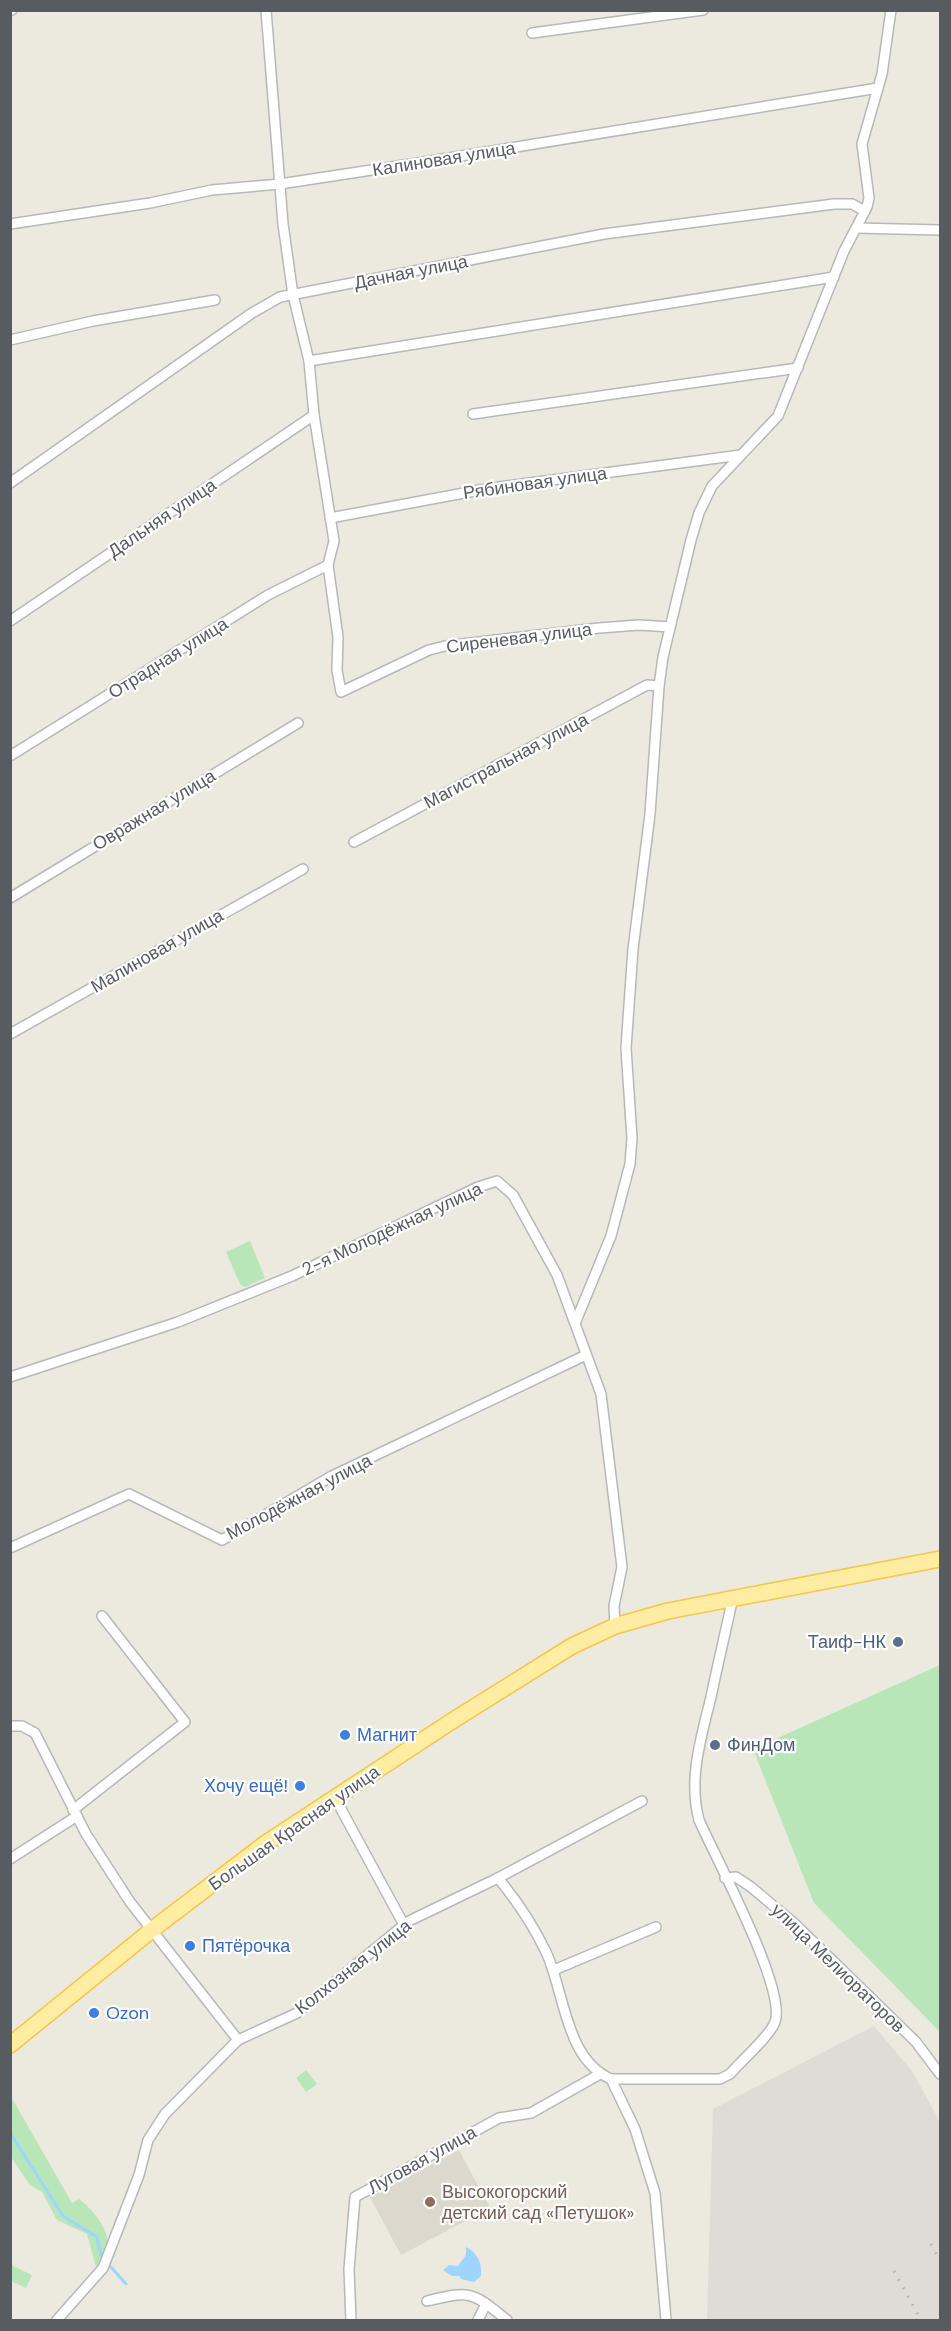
<svg xmlns="http://www.w3.org/2000/svg" width="951" height="2331" font-family="'DM Sans',sans-serif">
<style>
.industrial{fill:#dfdcd6}
.education{fill:#dcd8cd}
.green{fill:#b9e6b9}
.water{fill:#9cd5ff}
.lines{fill:none;stroke-linecap:round;stroke-linejoin:round}
.stream{stroke:#9cd5ff;stroke-width:3}
.street-casing{stroke:#b5b8bd;stroke-width:12}
.primary-casing{stroke:#f8c54b;stroke-width:18}
.street{stroke:#fff;stroke-width:9}
.primary{stroke:#ffeea1;stroke-width:15}
.rail{stroke:#b1b2b2;stroke-width:3;stroke-dasharray:1.5 8;stroke-linecap:butt}
.service-dot{fill:#5c6f8a;stroke:#fff;stroke-width:2}
.shop-dot{fill:#3f7fe0;stroke:#fff;stroke-width:2}
.education-dot{fill:#8d6e63;stroke:#fff;stroke-width:2}
.labels{text-anchor:middle;dominant-baseline:central;stroke-width:4.5;stroke-linejoin:round;paint-order:stroke}
.street-label{font-size:18px;fill:#585c61;stroke:#fff}
.service-label{font-size:18px;fill:#4e5e75;stroke:#fff;text-anchor:end}
.shop-label{font-size:18px;fill:#366cbe;stroke:#fff;text-anchor:start}
.education-label{font-size:18px;fill:#785e54;stroke:#fff;text-anchor:start}
</style>
<rect width="100%" height="100%" fill="#ece9de"/>
<!-- industrial -->
<path class="industrial" d="M 874,2026 L 912,2071 L 940,2122 L 940,2320 L 707,2320 L 713,2109 Z"/>
<!-- education -->
<path class="education" d="M 459,2150 L 490,2208 L 401,2255 L 370,2197 Z"/>
<!-- green -->
<g class="green">
<path d="M 250,1241 L 265,1278 L 245,1287 L 240,1284 L 226,1252 Z"/>
<path d="M 940,1665 L 940,2032 L 814,1903 L 753,1749 Z"/>
<path d="M 306,2070 L 317,2084 L 306,2092 L 296,2078 Z"/>
<path d="M 10,2095 L 72,2203 L 79,2199 C 91,2208 106,2225 108,2242 C 110,2251 101,2260 96,2267 L 87,2234 L 57,2220 L 42,2192 L 30,2185 L 11,2157 Z"/>
<path d="M 11,2265 L 32,2275 L 26,2288 L 11,2281 Z"/>
</g>
<!-- water -->
<path class="water" d="M 466,2247 C 478,2253 482,2263 481,2276 L 474,2282 L 461,2279 L 460,2276 L 452,2276 L 443,2270 L 449,2265 L 458,2266 C 463,2258 467,2258 466,2247 Z"/>
<g class="lines">
<!-- stream -->
<g class="stream">
<path d="M 10,2133 L 63,2216 L 97,2237 L 101,2255"/>
<path d="M 111,2267 L 126,2284"/>
</g>
<!-- street casing -->
<g class="street-casing">
<g id="street">
<path d="M 266,10 L 283,224 L 293,295 L 309,361 L 314,415 L 334,541 L 328,565 L 338,637 L 337,670 L 341,692 L 429,650 L 445,646 L 599,628 L 639,625 L 670,627"/>
<path d="M 10,11 L 12,10"/>
<path d="M 532,33 L 703,10"/>
<path d="M 10,224 L 150,203 L 212,190 L 280,184 L 424,162 L 878,88"/>
<path d="M 856,228 L 940,230"/>
<path d="M 10,340 L 93,321 L 215,300"/>
<path d="M 309,361 L 834,277"/>
<path d="M 473,414 L 798,368"/>
<path d="M 10,483 L 252,313 L 280,297 L 604,234 L 834,204 L 852,204 L 865,211"/>
<path d="M 330,518 L 491,488 L 741,455"/>
<path d="M 10,621 L 314,415"/>
<path d="M 10,756 L 268,595 L 328,565"/>
<path d="M 354,842 L 647,685 L 659,686"/>
<path d="M 10,898 L 298,723"/>
<path d="M 10,1034 L 303,869"/>
<path d="M 576,1321 L 611,1236 L 630,1164 L 632,1138 L 626,1048 L 633,949 L 650,814 L 659,686 L 663,657 L 691,540 L 699,513 L 712,486 L 778,416 L 844,251 L 867,207 L 869,198 L 862,144 L 882,74 L 891,10"/>
<path d="M 10,1377 L 178,1322 L 292,1276 L 478,1187 L 497,1181 L 513,1195 L 557,1275 L 601,1394 L 622,1567 L 614,1606 L 615,1626"/>
<path d="M 10,1548 L 129,1494 L 222,1540 L 332,1476 L 586,1355"/>
<path d="M 10,1726 L 22,1726 L 35,1733 L 86,1834 L 130,1902 L 238,2040"/>
<path d="M 335,1798 L 404,1925"/>
<path d="M 73,1810 L 185,1722 L 102,1616"/>
<path d="M 10,1859 L 77,1816"/>
<path d="M 498,1878 C 517,1901 533,1925 546,1952 C 565,1993 565,2059 611,2079 L 635,2129 L 655,2193 L 666,2320"/>
<path d="M 725,1878 L 736,1877 L 751,1887 L 795,1924 L 916,2042 L 940,2074"/>
<path d="M 554,1970 L 656,1927"/>
<path d="M 611,2079 L 720,2079 L 730,2074 C 741,2061 770,2036 775,2022 C 787,1989 715,1857 699,1820 C 688,1779 701,1738 711,1697 C 718,1663 726,1630 733,1597"/>
<path d="M 427,2301 C 471,2290 472,2292 507,2320"/>
<path d="M 57,2320 L 103,2268 L 139,2175 L 148,2140 L 165,2114 L 238,2040 L 297,2013 L 409,1921 L 498,1878 L 642,1801"/>
<path d="M 351,2320 L 349,2269 L 355,2197 L 499,2118 L 531,2113 L 600,2074"/>
<path d="M 478,2320 L 486,2304"/>
</g>
</g>
<!-- primary casing -->
<g class="primary-casing">
<path id="primary" d="M 10,2045 L 153,1929 L 266,1843 L 452,1721 L 572,1646 L 615,1626 L 668,1611 L 940,1559"/>
</g>
<!-- street -->
<use href="#street" class="street"/>
<!-- primary -->
<use href="#primary" class="primary"/>
<!-- rail -->
<g class="rail">
<path d="M 931,2244 L 940,2261"/>
<path d="M 894,2271 L 921,2320"/>
</g>
</g>
<!-- markers -->
<g class="service-dot">
<circle cx="898" cy="1642" r="6"/>
<circle cx="715" cy="1745" r="6"/>
</g>
<g class="shop-dot">
<circle cx="345" cy="1735" r="6"/>
<circle cx="300" cy="1786" r="6"/>
<circle cx="190" cy="1946" r="6"/>
<circle cx="94" cy="2013" r="6"/>
</g>
<circle class="education-dot" cx="430" cy="2202" r="6"/>
<g class="labels">
<!-- street labels -->
<g class="street-label">
<text transform="translate(444 159) rotate(-9)">Калиновая улица</text>
<text transform="translate(411 272) rotate(-11)">Дачная улица</text>
<text transform="translate(535 483) rotate(-8)">Рябиновая улица</text>
<text transform="translate(162 518) rotate(-34)">Дальняя улица</text>
<text transform="translate(519 638) rotate(-7)">Сиреневая улица</text>
<text transform="translate(168 658) rotate(-32)">Отрадная улица</text>
<text transform="translate(506 761) rotate(-28)">Магистральная улица</text>
<text transform="translate(154 810) rotate(-31)">Овражная улица</text>
<text transform="translate(157 951) rotate(-30)">Малиновая улица</text>
<text transform="translate(392 1229) rotate(-25)">2-я Молодёжная улица</text>
<text transform="translate(299 1497) rotate(-28)">Молодёжная улица</text>
<text transform="translate(294 1828) rotate(-35)">Большая Красная улица</text>
<text transform="translate(353 1967) rotate(-38)">Колхозная улица</text>
<text transform="translate(838 1968) rotate(44)">улица Мелиораторов</text>
<text transform="translate(422 2160) rotate(-29)">Луговая улица</text>
</g>
<!-- service labels -->
<g class="service-label">
<text x="886" y="1642">Таиф-НК</text>
<text x="727" y="1745" text-anchor="start">ФинДом</text>
</g>
<!-- shop labels -->
<g class="shop-label">
<text x="357" y="1735">Магнит</text>
<text x="288" y="1786" text-anchor="end">Хочу ещё!</text>
<text x="202" y="1946">Пятёрочка</text>
<text x="106" y="2013">Ozon</text>
</g>
<!-- education labels -->
<g class="education-label">
<text x="442" y="2192">Высокогорский<tspan x="442" dy="21">детский сад «Петушок»</tspan></text>
</g>
</g>
<!-- border -->
<rect width="951" height="2331" fill="none" stroke="#585c61" stroke-width="24"/>
</svg>
